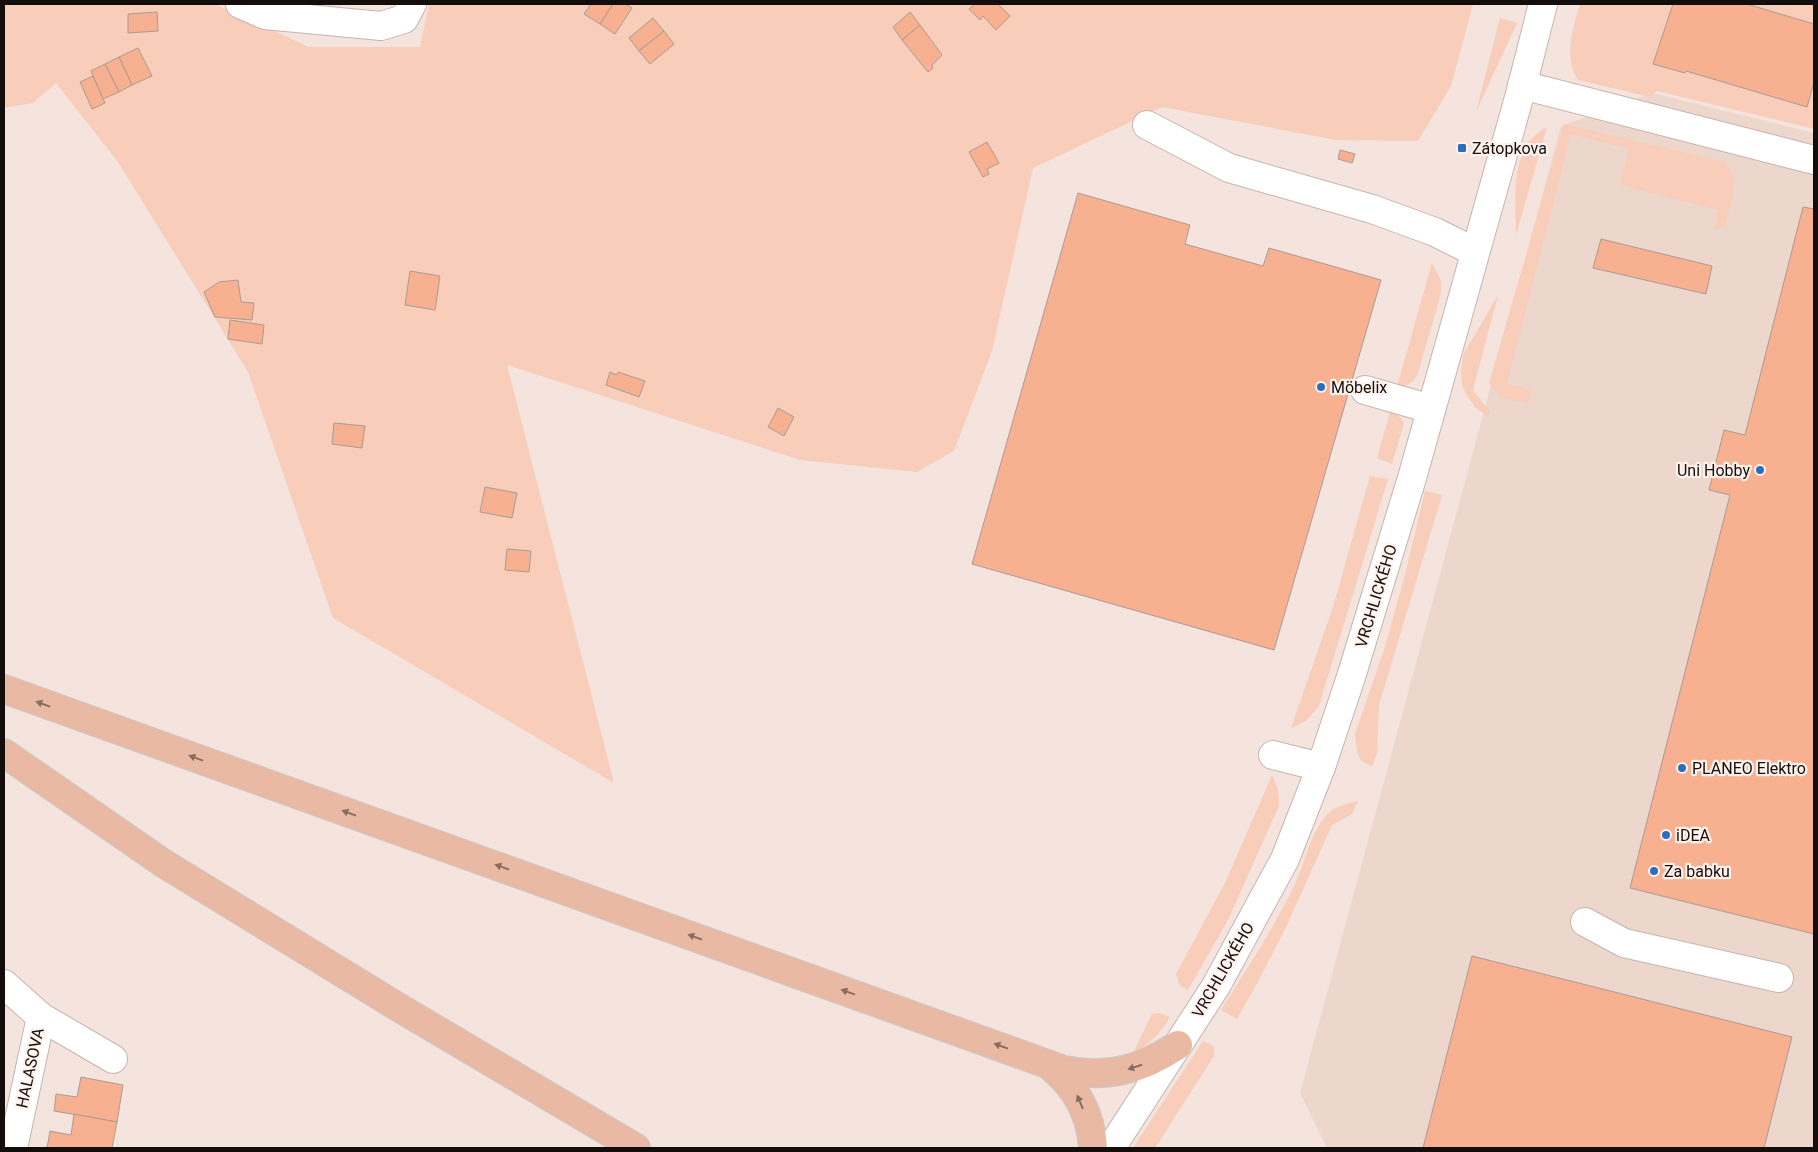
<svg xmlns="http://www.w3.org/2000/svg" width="1818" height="1152" font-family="Roboto,sans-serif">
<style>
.built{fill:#edd6cc}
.green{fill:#f8cdba}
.building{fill:#f7b090;stroke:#aa9b95}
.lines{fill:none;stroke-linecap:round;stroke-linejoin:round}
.minor-casing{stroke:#c4b5af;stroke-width:30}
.major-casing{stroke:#cbcaca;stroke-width:30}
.minor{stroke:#fff;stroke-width:28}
.major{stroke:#eab9a3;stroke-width:28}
.oneway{fill:#896c5f}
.poi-dot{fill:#2a6ebf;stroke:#fff2ed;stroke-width:2}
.labels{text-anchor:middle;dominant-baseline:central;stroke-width:4.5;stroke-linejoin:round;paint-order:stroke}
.poi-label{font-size:16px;fill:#130e0c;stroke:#fff2ed;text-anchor:start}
.street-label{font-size:16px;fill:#130e0c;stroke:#fff2ed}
</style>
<rect width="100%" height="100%" fill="#f4e4dd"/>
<!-- built -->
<path class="built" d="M 1652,93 L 1814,133 L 1814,1148 L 1327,1148 L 1300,1093 L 1561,126 Z"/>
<!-- green -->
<g class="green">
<path d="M 4,4 L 215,4 L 309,47 L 420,47 L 429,4 L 1473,4 L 1451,86 L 1418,141 L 1336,140 L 1162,107 L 1033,168 L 992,351 L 954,451 L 917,472 L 800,460 L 507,365 L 614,783 L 333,618 L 248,372 L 118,162 L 56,83 L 33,103 L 4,108 Z"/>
<path d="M 1580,4 L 1814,4 L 1814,129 L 1657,91 L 1650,97 L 1578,80 C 1563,56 1573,28 1580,4 Z"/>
<path d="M 1500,18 L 1517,23 L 1476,112 Z"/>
<path d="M 1564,124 L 1725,162 C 1741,181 1730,204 1725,226 L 1715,230 L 1718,210 L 1620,185 L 1629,149 L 1571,134 L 1507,384 L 1532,390 L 1528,404 L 1500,397 L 1489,383 Z"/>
<path d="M 1547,127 L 1516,235 C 1516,199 1508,147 1547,127 Z"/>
<path d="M 1432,263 L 1441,281 L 1441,293 L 1418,373 C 1413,383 1408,386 1397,387 Z"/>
<path d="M 1498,295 L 1473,390 L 1490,412 L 1488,417 L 1475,407 L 1467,396 L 1462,386 L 1461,373 L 1463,355 Z"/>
<path d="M 1391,409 L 1399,416 L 1404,423 L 1392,464 L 1377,458 Z"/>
<path d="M 1370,476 L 1388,479 L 1319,706 L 1307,720 L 1291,728 L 1333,607 Z"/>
<path d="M 1425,491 L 1442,495 L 1379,705 L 1377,754 L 1372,766 L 1361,761 L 1357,752 L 1355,734 L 1384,650 L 1404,579 Z"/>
<path d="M 1272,775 L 1278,789 L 1279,806 L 1228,920 L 1188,990 L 1180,986 L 1176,974 L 1225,883 Z"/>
<path d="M 1358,801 L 1352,814 L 1332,825 L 1287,925 L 1259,980 L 1237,1019 L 1221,1010 C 1247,969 1274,928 1295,884 C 1305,863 1312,827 1330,812 C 1338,805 1349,803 1358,801 Z"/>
<path d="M 1159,1013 L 1170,1017 C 1160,1034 1149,1044 1132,1055 L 1152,1014 Z"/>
<path d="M 1203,1041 L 1214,1046 L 1214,1056 L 1155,1148 L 1133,1148 Z"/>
</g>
<!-- building -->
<g class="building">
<path d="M 591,4 L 613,4 L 600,24 L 584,14 Z"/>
<path d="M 613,4 L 625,4 L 632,8 L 615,34 L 600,24 Z"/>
<path d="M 975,4 L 998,4 L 1010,16 L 996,30 L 983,16 L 980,20 L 969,9 Z"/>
<path d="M 1673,4 L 1751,4 L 1750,5 L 1814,24 L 1814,82 L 1807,107 L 1686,71 L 1685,73 L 1653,64 Z"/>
<path d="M 157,12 L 158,31 L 128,33 L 128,14 Z"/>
<path d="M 910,12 L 920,25 L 902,40 L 893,27 Z"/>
<path d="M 653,18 L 664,31 L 639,51 L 629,38 Z"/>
<path d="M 920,25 L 942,55 L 932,65 L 933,68 L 928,72 L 902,40 Z"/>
<path d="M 664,31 L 674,44 L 650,64 L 639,51 Z"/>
<path d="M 138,48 L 152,76 L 132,85 L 119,57 Z"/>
<path d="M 119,57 L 132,85 L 119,92 L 105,64 Z"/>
<path d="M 105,64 L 119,92 L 103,99 L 91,71 Z"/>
<path d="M 93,76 L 105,103 L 92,109 L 80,82 Z"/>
<path d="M 987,142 L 999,163 L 987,169 L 989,174 L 983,177 L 969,152 Z"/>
<path d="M 1340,150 L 1355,154 L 1352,163 L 1338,159 Z"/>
<path d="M 1078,193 L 1190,225 L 1185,244 L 1263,266 L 1269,248 L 1381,280 L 1274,650 L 972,564 Z"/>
<path d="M 1803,207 L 1814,209 L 1814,934 L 1630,888 L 1730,495 L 1709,490 L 1724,430 L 1745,435 Z"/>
<path d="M 1601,239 L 1712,266 L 1706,294 L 1593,268 Z"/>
<path d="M 410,271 L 440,276 L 435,310 L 405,305 Z"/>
<path d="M 238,280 L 241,302 L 254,303 L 252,320 L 215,317 L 204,292 L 219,282 Z"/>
<path d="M 230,320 L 264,325 L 262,344 L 228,339 Z"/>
<path d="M 610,372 L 617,375 L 618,372 L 645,381 L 639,397 L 606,385 Z"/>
<path d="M 778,408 L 794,417 L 784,436 L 768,427 Z"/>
<path d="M 334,423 L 365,426 L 362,448 L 332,444 Z"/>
<path d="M 485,487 L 517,493 L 512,518 L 480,512 Z"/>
<path d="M 507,549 L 531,551 L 529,572 L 505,570 Z"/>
<path d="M 1472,956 L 1792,1037 L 1764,1148 L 1423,1148 Z"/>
<path d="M 81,1077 L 123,1085 L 117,1122 L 54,1111 L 56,1094 L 77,1097 Z"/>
<path d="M 74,1114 L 117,1122 L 112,1148 L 47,1148 L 50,1131 L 71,1135 Z"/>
</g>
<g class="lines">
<!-- minor casing -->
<g class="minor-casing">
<g id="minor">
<path d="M 240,4 L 265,15 L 381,26 L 404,19 L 412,4"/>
<path d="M 1522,85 L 1814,160"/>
<path d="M 1147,125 L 1229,168 L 1372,209 L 1435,232 L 1475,252"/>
<path d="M 1365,390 L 1431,409"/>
<path d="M 1273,755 L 1321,767"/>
<path d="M 1585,922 L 1624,943 L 1779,978"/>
<path d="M 4,984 L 41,1017 L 113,1059"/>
<path d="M 13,1148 L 41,1017"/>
<path d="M 1111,1148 L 1216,986 L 1285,859 L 1321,767 L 1351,677 L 1412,478 L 1520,94 L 1543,4"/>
</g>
</g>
<!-- major casing -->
<g class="major-casing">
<g id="major">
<path d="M 4,689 L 1064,1070 C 1108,1079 1142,1069 1178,1045"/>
<path d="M 4,753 L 163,863 L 398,1007 L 636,1148"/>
<path d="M 1050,1066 C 1076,1087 1091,1114 1093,1148"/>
</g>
</g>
<!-- minor -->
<use href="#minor" class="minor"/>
<!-- major -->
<use href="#major" class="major"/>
</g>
<!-- one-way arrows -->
<defs><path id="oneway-solid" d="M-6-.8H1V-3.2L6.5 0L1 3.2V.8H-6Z" transform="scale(1.25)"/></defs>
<g class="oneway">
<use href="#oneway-solid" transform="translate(43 704) rotate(-160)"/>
<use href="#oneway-solid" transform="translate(196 758) rotate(-160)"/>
<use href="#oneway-solid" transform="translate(349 813) rotate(-160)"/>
<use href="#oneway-solid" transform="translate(502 867) rotate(-160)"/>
<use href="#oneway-solid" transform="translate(695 937) rotate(-160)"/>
<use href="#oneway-solid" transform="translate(848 992) rotate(-160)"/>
<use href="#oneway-solid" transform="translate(1001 1046) rotate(-160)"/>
<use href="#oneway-solid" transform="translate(1135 1067) rotate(163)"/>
<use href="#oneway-solid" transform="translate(1080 1102) rotate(-113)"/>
</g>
<!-- markers -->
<g class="poi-dot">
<rect x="1457" y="143" width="10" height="10" rx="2.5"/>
<circle cx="1321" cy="387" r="5"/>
<circle cx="1760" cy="470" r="5"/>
<circle cx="1682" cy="768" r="5"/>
<circle cx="1666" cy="835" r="5"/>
<circle cx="1654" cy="871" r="5"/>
</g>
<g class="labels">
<!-- poi labels -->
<g class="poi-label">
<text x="1472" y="148">Zátopkova</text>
<text x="1331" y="387">Möbelix</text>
<text x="1750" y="470" text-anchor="end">Uni Hobby</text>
<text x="1692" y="768">PLANEO Elektro</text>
<text x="1676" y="835">iDEA</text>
<text x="1664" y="871">Za babku</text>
</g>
<!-- street labels -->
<g class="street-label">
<text transform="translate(1376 596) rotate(-73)">VRCHLICKÉHO</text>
<text transform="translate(1223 970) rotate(-60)">VRCHLICKÉHO</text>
<text transform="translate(30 1068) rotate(-78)">HALASOVA</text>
</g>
</g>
<!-- border -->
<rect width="1818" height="1152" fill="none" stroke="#130e0c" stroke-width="10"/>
</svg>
